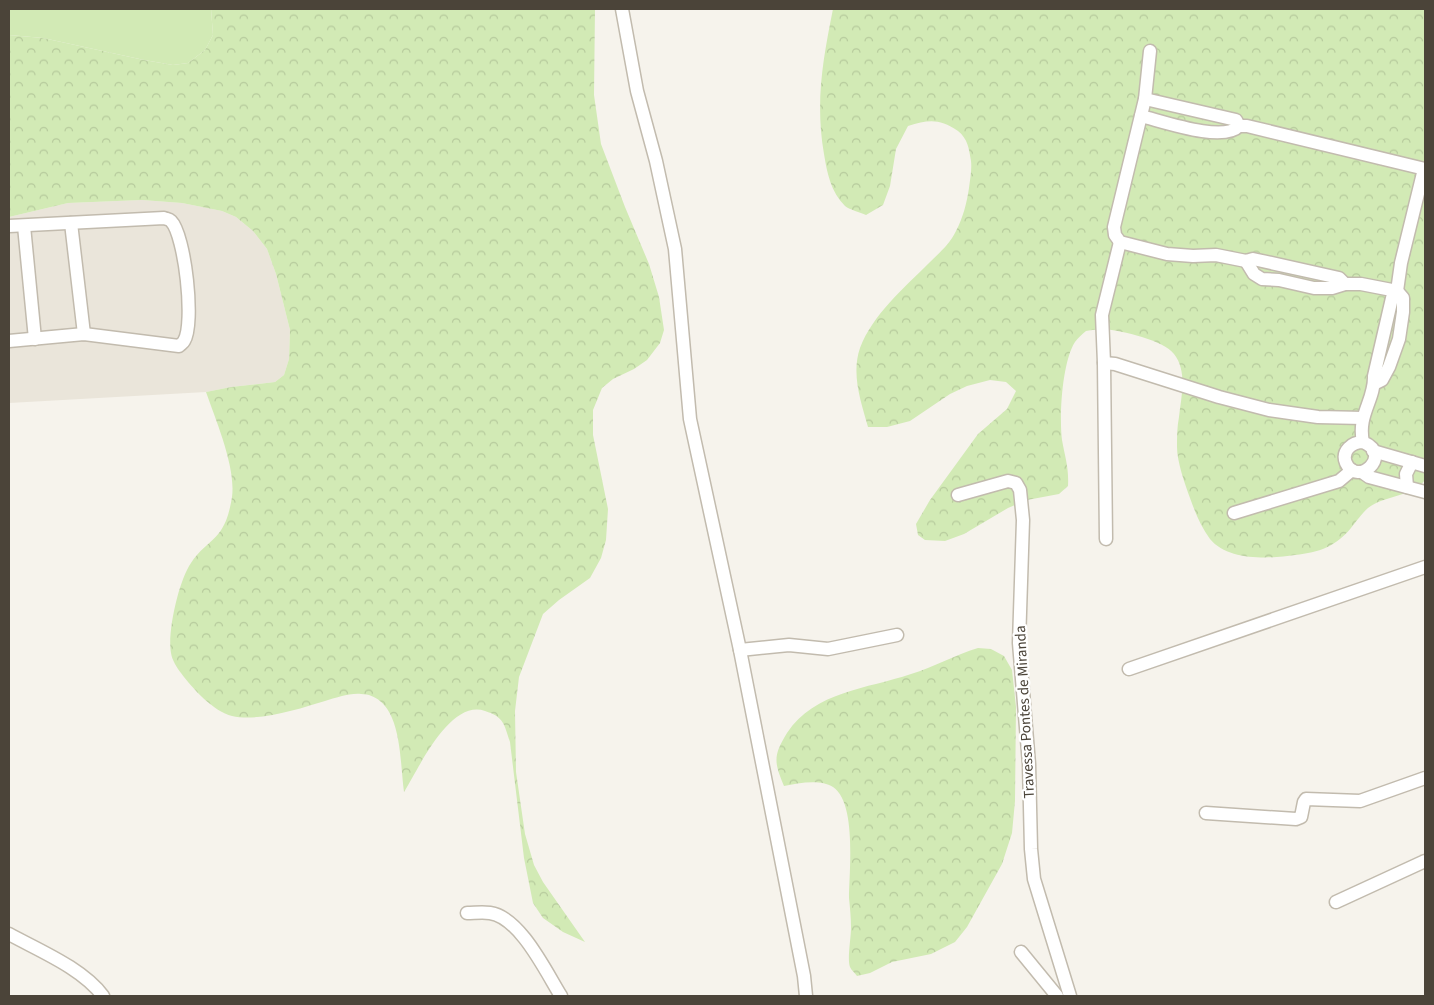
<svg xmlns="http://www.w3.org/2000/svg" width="1434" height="1005" font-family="'Source Sans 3',sans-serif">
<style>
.residential{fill:#eae5da}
.grass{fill:#d2eab5}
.forest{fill:url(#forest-crowns)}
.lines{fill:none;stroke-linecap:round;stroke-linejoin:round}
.minor-casing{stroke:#c2bbae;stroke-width:15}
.minor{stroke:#fff;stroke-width:12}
.labels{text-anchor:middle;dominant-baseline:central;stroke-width:4.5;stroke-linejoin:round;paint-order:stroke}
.street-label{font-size:15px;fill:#4b4439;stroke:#fff}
</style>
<defs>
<pattern id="forest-crowns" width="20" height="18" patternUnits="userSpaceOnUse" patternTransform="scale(1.25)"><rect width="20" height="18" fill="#d2eab5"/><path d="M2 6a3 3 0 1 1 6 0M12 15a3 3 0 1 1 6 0" fill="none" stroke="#b6ca9c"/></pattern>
</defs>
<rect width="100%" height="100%" fill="#f6f3ec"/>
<!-- residential -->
<path class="residential" d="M 142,200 L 182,203 L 222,211 L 236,217 L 253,231 L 267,249 L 276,274 L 290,330 L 289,359 L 284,375 L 275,382 L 231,387 L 206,392 L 9,403 L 9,217 L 68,203 Z"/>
<!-- grass -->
<path class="grass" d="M 9,9 L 211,9 L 213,35 L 205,50 L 188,63 L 173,65 L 144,60 L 43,38 L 9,35 Z"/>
<!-- forest -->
<g class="forest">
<path d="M 211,9 L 595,9 L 594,95 L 601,144 L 625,207 L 649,264 L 659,297 L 664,330 L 660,343 L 647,360 L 634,369 L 613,379 L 602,388 L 593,410 L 593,435 L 608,509 L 606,540 L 601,558 L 590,578 L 559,600 L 543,614 L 519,677 L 515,711 L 516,772 L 525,834 L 534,865 L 543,882 L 585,942 L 563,932 L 543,918 L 533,903 L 524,858 L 510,742 C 504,724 504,717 485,711 C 450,699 419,768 404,792 C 401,769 401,739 392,718 C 387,705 376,694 361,694 C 349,693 336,698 325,701 C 299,709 258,722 232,716 C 214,712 192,688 181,673 C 177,668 172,660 171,653 C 167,632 179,580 191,563 C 198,551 211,543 219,533 C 227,523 230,509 232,497 C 236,467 216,421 206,392 L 231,387 L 275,382 L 284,375 L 289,359 L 290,330 L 276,274 L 267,249 L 253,231 L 236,217 L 222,211 L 182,203 L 142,200 L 68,203 L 9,217 L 9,35 L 43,38 L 144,60 L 173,65 L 188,63 L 205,50 L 213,35 Z"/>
<path d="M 833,9 L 1425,9 L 1425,480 C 1412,497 1385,495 1368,508 C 1362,513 1356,522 1351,528 C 1335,547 1320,552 1295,555 C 1270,559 1228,561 1210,539 C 1201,527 1195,512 1190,498 C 1185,484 1177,462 1177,447 C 1177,437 1177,427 1179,417 C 1181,397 1188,372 1174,354 C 1164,340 1122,331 1104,329 C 1098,329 1092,330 1086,331 C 1082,334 1078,338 1075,342 C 1062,362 1059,417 1062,440 C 1065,457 1069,468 1068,486 L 1059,494 L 1027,500 L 1008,508 L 964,534 L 945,541 L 925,540 L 918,535 L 916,524 L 930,500 L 978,434 L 1007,409 L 1016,391 L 1006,382 L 990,380 L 967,386 L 950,394 L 910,421 L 887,427 L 868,427 C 861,402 851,374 860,348 C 873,314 904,288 929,263 C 939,253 950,244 956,231 C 963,218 967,202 969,188 C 970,179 972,170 971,161 C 969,149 968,139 958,131 C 939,118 928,120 908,126 L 896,149 L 890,186 L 883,205 L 866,215 C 860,212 850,210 845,206 C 831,192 827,173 824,154 C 815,102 823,59 833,9 Z"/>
<path d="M 978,648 L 991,649 L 1004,656 L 1012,670 L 1016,707 L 1015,801 L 1012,833 L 1002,864 L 967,927 L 955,942 L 931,954 L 892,962 L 870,973 L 857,976 C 855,973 851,970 850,967 C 847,959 851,938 851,928 C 851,918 850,908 849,898 C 849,873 857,803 833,787 C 820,779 799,783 784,786 C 774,762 773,756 787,733 C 815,691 867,689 911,674 C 934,667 955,655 978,648 Z"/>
</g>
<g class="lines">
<!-- minor casing -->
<g class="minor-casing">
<g id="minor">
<path d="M 622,9 L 637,91 L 656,161 L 675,249 L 690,419 L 740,650 L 804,976 L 806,996"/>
<path d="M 1150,51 L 1145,99 L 1114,227 L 1115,235 L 1120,242 L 1167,254 L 1193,256 L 1216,255 L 1246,261 L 1253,259 L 1339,278 L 1345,284"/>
<path d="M 1145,99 L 1236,120 L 1239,126"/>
<path d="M 1141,116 C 1162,121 1223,143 1239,126 L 1247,126 L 1425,169"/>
<path d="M 71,223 L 84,334"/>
<path d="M 9,226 L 164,218 C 166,219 169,219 171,221 C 185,235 195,324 184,341 C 183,343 181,344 179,346 L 84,334 L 9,341"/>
<path d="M 24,226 L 35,339"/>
<path d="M 1246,261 L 1254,274 L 1262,279 L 1279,280 L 1314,288 L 1332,288 L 1345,284 L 1361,284 L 1397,291 L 1403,298 L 1403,312 L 1399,339 L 1389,367 L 1382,380 L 1374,384"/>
<path d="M 1104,363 L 1115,364 L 1219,397 L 1269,410 L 1318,417 L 1363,418"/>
<path d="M 1363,442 C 1352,442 1341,451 1346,463 C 1357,488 1394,455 1363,442 C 1357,415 1375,400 1374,376 L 1392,298 L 1397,291 L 1401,263 L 1424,169"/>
<path d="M 1373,451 L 1425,466"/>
<path d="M 1362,472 L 1369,477 L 1425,492"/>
<path d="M 1407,487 L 1406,474 L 1412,462"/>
<path d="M 958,495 L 1008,481 L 1016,483 L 1020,490 L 1023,520 L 1019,643 L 1029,764 L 1031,849 L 1034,879 L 1070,996"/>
<path d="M 1234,513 L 1339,481 L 1352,470"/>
<path d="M 1106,539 L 1104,363 L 1102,315 L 1120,242"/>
<path d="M 740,650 L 789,645 L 828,649 L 897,635"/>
<path d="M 1129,669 L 1425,567"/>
<path d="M 1206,813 L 1296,819 L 1301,817 L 1304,802 L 1306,799 L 1360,801 L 1425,778"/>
<path d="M 1336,902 L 1425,861"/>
<path d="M 467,913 C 474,913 483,912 490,913 C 520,917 546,972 561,996"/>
<path d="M 9,934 C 40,951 82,968 103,996"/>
<path d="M 1021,952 L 1057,996"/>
</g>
</g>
<!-- minor -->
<use href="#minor" class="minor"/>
</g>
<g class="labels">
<!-- street labels -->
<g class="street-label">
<text transform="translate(1025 712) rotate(-93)">Travessa Pontes de Miranda</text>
</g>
</g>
<!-- border -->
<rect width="1434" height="1005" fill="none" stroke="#4b4439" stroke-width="20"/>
</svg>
